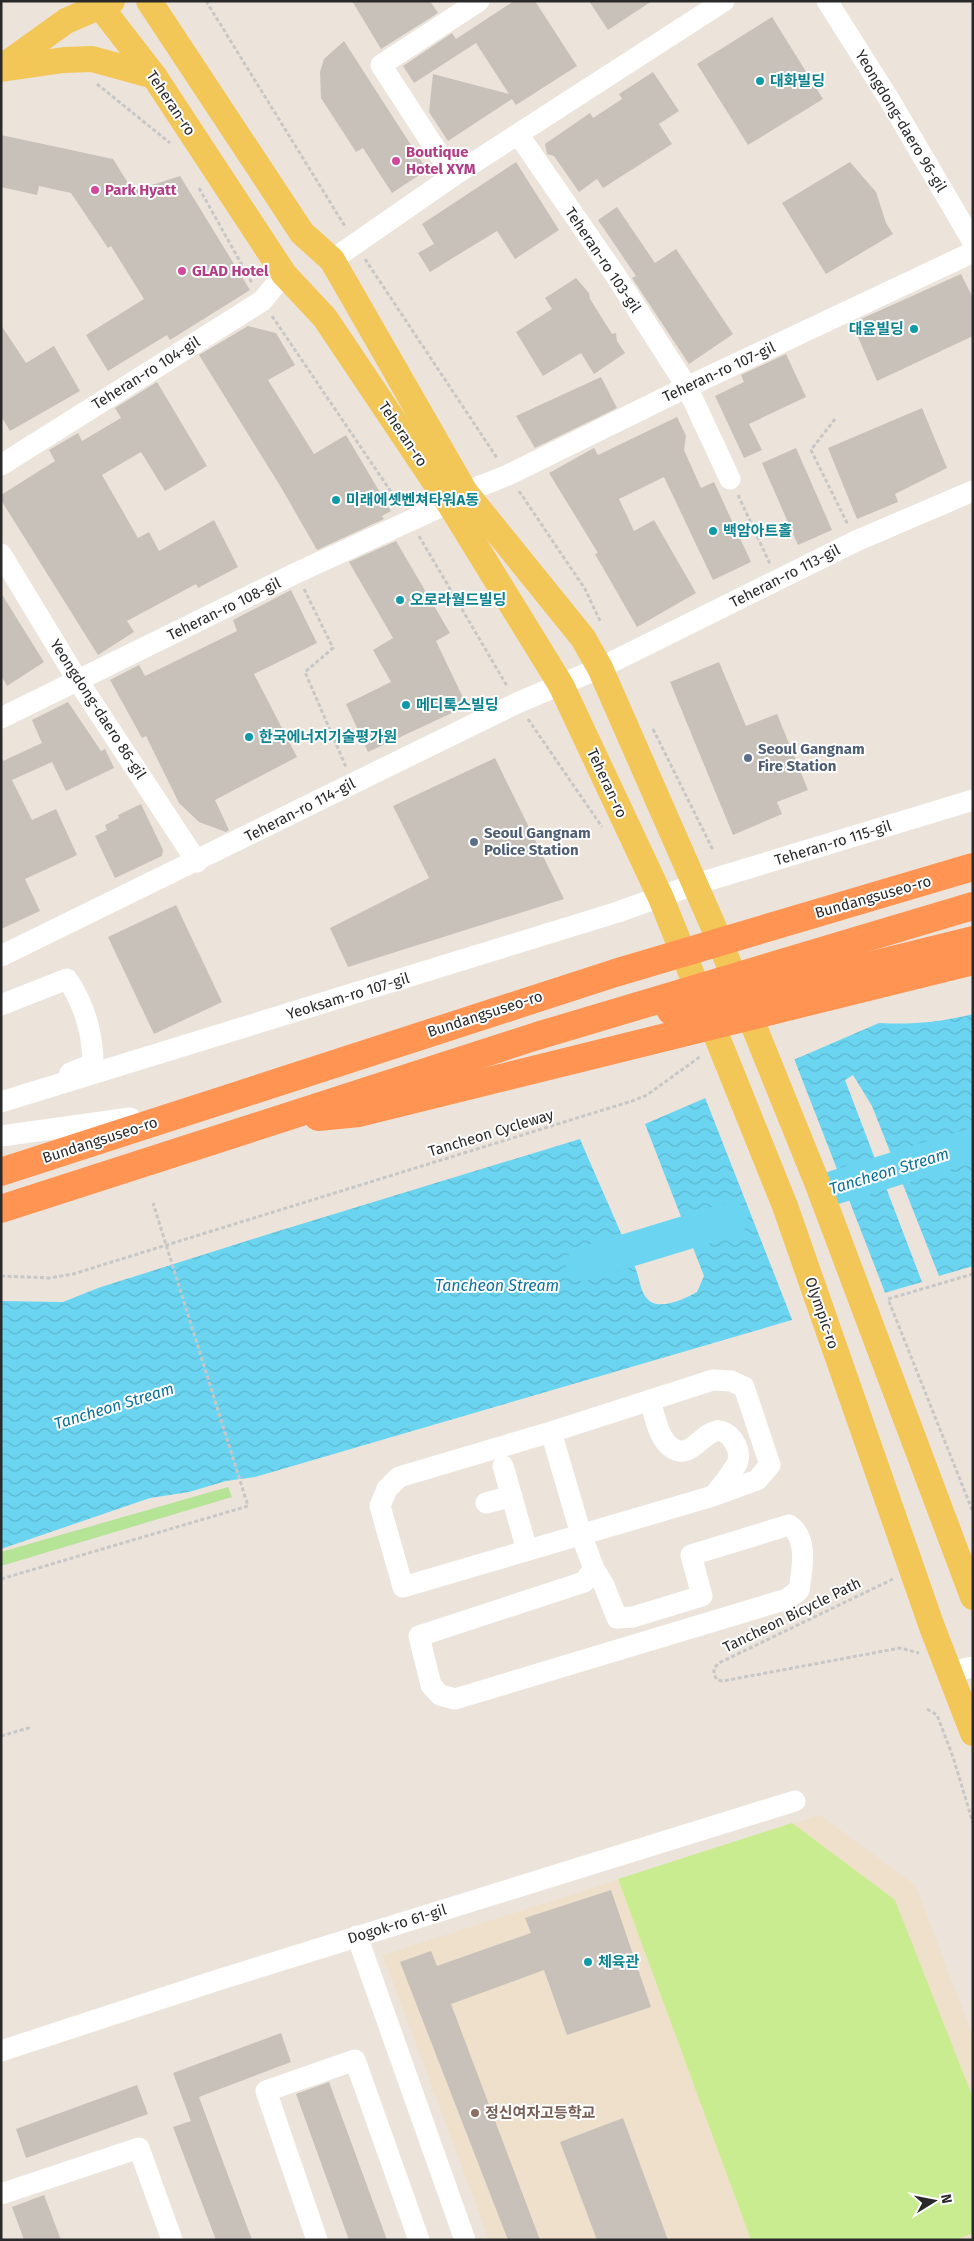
<svg xmlns="http://www.w3.org/2000/svg" width="974" height="2241" font-family="'Fira Sans','Noto Sans KR',sans-serif">
<style>
.education{fill:#eee0ca}
.grass{fill:#b5e496}
.pitch{fill:#caec91}
.water{fill:url(#water-waves)}
.pier{fill:#ece4db}
.lines{fill:none;stroke-linecap:round;stroke-linejoin:round}
.river{stroke:#6bd5f1;stroke-width:34}
.building{fill:#c7c1ba}
.path{stroke:#c7c7c7;stroke-width:3;stroke-dasharray:4 2.5;stroke-linecap:butt}
.minor{stroke:#fff;stroke-width:21}
.major{stroke:#f3c658;stroke-width:26}
.highway{stroke:#ff9453;stroke-width:28}
.culture-dot{fill:#0f9aa8;stroke:#fff;stroke-width:2}
.hotel-dot{fill:#d1479c;stroke:#fff;stroke-width:2}
.service-dot{fill:#5c6f8a;stroke:#fff;stroke-width:2}
.education-dot{fill:#8d6e63;stroke:#fff;stroke-width:2}
.labels{text-anchor:middle;dominant-baseline:central;stroke-width:4;stroke-linejoin:round;paint-order:stroke}
.culture-label{font-size:15px;font-weight:bold;fill:#0d838f;stroke:#fff;text-anchor:start}
.street-label{font-size:15px;fill:#292929;stroke:#fff}
.hotel-label{font-size:15px;font-weight:bold;fill:#b23c85;stroke:#fff;text-anchor:start}
.service-label{font-size:15px;font-weight:bold;fill:#4e5e75;stroke:#fff;text-anchor:start}
.education-label{font-size:15px;font-weight:bold;fill:#785e54;stroke:#fff;text-anchor:start}
.water-label{font-size:16px;font-style:italic;fill:#0a729c;stroke:#fff}
</style>
<defs>
<pattern id="water-waves" width="16" height="10" patternUnits="userSpaceOnUse" patternTransform="scale(1.25)"><rect width="16" height="10" fill="#6bd5f1"/><path d="M0 5q4-4 8 0t8 0" fill="none" stroke="#5db7cf"/></pattern>
</defs>
<rect width="100%" height="100%" fill="#ece4db"/>
<!-- education -->
<path class="education" d="M 820,1815 L 916,1886 L 973,2037 L 973,2240 L 489,2240 L 383,1955 Z"/>
<!-- grass -->
<path class="grass" d="M 228,1487 L 232,1497 L 1,1566 L 1,1552 Z"/>
<!-- pitch -->
<path class="pitch" d="M 792,1823 L 895,1900 L 973,2098 L 973,2233 L 955,2240 L 751,2240 L 618,1879 Z"/>
<!-- water -->
<path class="water" d="M 973,1014 L 973,1266 L 939,1276 L 872,1106 L 853,1075 L 845,1080 L 922,1282 L 255,1477 L 226,1481 L 189,1492 L 150,1498 L 1,1549 L 1,1301 L 63,1302 L 98,1288 L 272,1233 L 580,1139 C 598,1182 618,1224 635,1267 C 640,1278 640,1297 653,1303 C 666,1308 686,1298 697,1292 L 704,1276 L 645,1124 L 879,1023 C 912,1025 941,1022 973,1014 Z"/>
<!-- pier -->
<path class="pier" d="M 793,1056 L 886,1295 L 793,1322 L 704,1095 Z"/>
<g class="lines">
<!-- river -->
<g class="river">
<path d="M 836,1187 L 973,1145"/>
<path d="M 583,1264 L 731,1219"/>
</g>
</g>
<!-- building -->
<g class="building">
<path d="M 352,1 L 430,1 L 438,13 L 381,49 Z"/>
<path d="M 514,1 L 535,1 L 577,66 L 516,105 L 512,99 L 448,141 L 429,112 L 433,74 L 509,94 L 476,43 L 414,83 L 403,66 L 452,33 L 456,39 Z"/>
<path d="M 589,1 L 652,1 L 608,30 Z"/>
<path d="M 772,17 L 823,99 L 748,145 L 697,64 Z"/>
<path d="M 344,41 L 427,170 L 392,193 L 363,148 L 356,152 L 321,98 L 320,72 L 324,59 Z"/>
<path d="M 653,72 L 679,111 L 659,124 L 672,144 L 603,188 L 597,179 L 579,192 L 554,156 L 547,154 L 545,144 L 590,113 L 593,118 L 622,99 L 619,94 Z"/>
<path d="M 1,135 L 113,159 L 133,191 L 180,176 L 250,290 L 170,340 L 167,335 L 108,371 L 86,335 L 144,299 L 111,246 L 108,248 L 71,193 L 39,186 L 37,195 L 1,187 Z"/>
<path d="M 516,162 L 559,230 L 515,259 L 497,231 L 430,272 L 418,253 L 434,244 L 422,224 Z"/>
<path d="M 850,162 L 876,192 L 886,223 L 893,234 L 826,274 L 782,203 Z"/>
<path d="M 617,207 L 655,263 L 676,249 L 733,334 L 689,364 L 632,278 L 636,276 L 598,220 Z"/>
<path d="M 961,274 L 973,298 L 973,336 L 877,381 L 852,323 Z"/>
<path d="M 576,278 L 589,293 L 590,299 L 612,334 L 616,333 L 617,341 L 625,353 L 594,374 L 581,353 L 543,376 L 516,332 L 552,309 L 545,298 Z"/>
<path d="M 1,325 L 26,363 L 54,346 L 80,391 L 10,431 L 1,416 Z"/>
<path d="M 248,326 L 276,333 L 295,365 L 268,380 L 314,454 L 346,435 L 391,511 L 382,516 L 384,519 L 317,550 L 282,489 L 199,355 Z"/>
<path d="M 786,354 L 806,397 L 749,424 L 762,450 L 744,458 L 715,396 L 744,382 L 741,375 Z"/>
<path d="M 601,377 L 617,408 L 535,448 L 516,416 Z"/>
<path d="M 157,382 L 207,466 L 165,491 L 141,452 L 102,475 L 138,538 L 149,532 L 159,551 L 214,520 L 238,567 L 198,588 L 196,584 L 127,621 L 134,632 L 98,655 L 1,500 L 1,495 L 55,461 L 49,450 L 78,433 L 82,441 L 121,418 L 115,408 Z"/>
<path d="M 922,408 L 947,468 L 895,494 L 898,502 L 857,519 L 828,448 Z"/>
<path d="M 677,417 L 686,436 L 684,450 L 701,488 L 714,482 L 751,562 L 713,580 L 664,477 L 619,499 L 634,531 L 654,520 L 696,593 L 637,627 L 595,554 L 598,553 L 549,473 L 594,448 L 598,455 Z"/>
<path d="M 796,448 L 832,530 L 798,545 L 762,463 Z"/>
<path d="M 396,541 L 450,633 L 436,641 L 467,706 L 368,752 L 346,704 L 391,682 L 373,650 L 393,638 L 349,562 Z"/>
<path d="M 291,590 L 317,643 L 254,674 L 297,757 L 215,800 L 229,830 L 226,832 L 199,822 L 179,803 L 146,736 L 142,738 L 110,680 L 139,665 L 145,676 L 237,631 L 233,620 Z"/>
<path d="M 1,593 L 44,662 L 7,686 L 1,675 Z"/>
<path d="M 719,662 L 746,726 L 777,714 L 808,790 L 777,802 L 782,814 L 733,835 L 670,682 Z"/>
<path d="M 68,702 L 101,751 L 105,749 L 114,768 L 66,791 L 52,762 L 12,780 L 32,820 L 56,809 L 77,855 L 25,879 L 40,911 L 1,929 L 1,756 L 3,761 L 42,743 L 32,720 Z"/>
<path d="M 495,758 L 564,899 L 348,967 L 330,928 L 429,878 L 393,806 Z"/>
<path d="M 141,804 L 163,850 L 162,856 L 115,878 L 95,836 L 107,830 L 105,825 L 119,818 L 118,815 Z"/>
<path d="M 176,905 L 222,1002 L 154,1034 L 108,937 Z"/>
<path d="M 611,1890 L 651,2007 L 567,2035 L 544,1970 L 451,2004 L 540,2240 L 508,2240 L 400,1962 L 431,1951 L 437,1966 L 531,1933 L 525,1918 Z"/>
<path d="M 281,2033 L 291,2062 L 199,2097 L 252,2240 L 216,2240 L 173,2127 L 191,2121 L 173,2073 Z"/>
<path d="M 329,2082 L 387,2240 L 349,2240 L 296,2094 Z"/>
<path d="M 137,2085 L 148,2114 L 26,2158 L 16,2129 Z"/>
<path d="M 623,2118 L 668,2240 L 597,2240 L 560,2142 Z"/>
<path d="M 44,2195 L 61,2240 L 24,2240 L 12,2207 Z"/>
</g>
<g class="lines">
<!-- path -->
<g class="path">
<path d="M 206,1 L 346,228"/>
<path d="M 97,84 L 170,143"/>
<path d="M 199,188 L 252,283"/>
<path d="M 365,259 L 497,458"/>
<path d="M 272,316 L 400,505"/>
<path d="M 835,419 L 811,450 L 848,525"/>
<path d="M 519,491 L 585,589 L 601,623"/>
<path d="M 738,495 L 770,564"/>
<path d="M 419,536 L 507,686"/>
<path d="M 304,589 L 333,648 L 305,672 L 346,767"/>
<path d="M 528,719 L 602,827"/>
<path d="M 653,729 L 713,850"/>
<path d="M 973,1274 L 888,1299 L 973,1512"/>
<path d="M 1,1276 L 49,1278 L 73,1274 L 632,1101 L 647,1095 L 701,1056"/>
<path d="M 1,1579 L 248,1506 L 153,1203"/>
<path d="M 893,1579 L 719,1663 L 714,1668 L 714,1674 L 717,1680 L 723,1681 L 900,1648 L 919,1653"/>
<path d="M 927,1709 L 937,1715 L 953,1757 L 973,1823"/>
<path d="M 1,1736 L 32,1727"/>
</g>
<!-- minor -->
<g class="minor">
<path d="M 827,1 L 889,99 L 973,242"/>
<path d="M 518,134 L 614,273 L 687,387 L 730,479"/>
<path d="M 453,176 L 381,65 L 479,1"/>
<path d="M 332,260 L 453,176 L 724,1"/>
<path d="M 1,465 L 262,301 L 284,274"/>
<path d="M 465,492 L 508,475 L 687,387 L 973,252"/>
<path d="M 1,554 L 78,681 L 197,862"/>
<path d="M 1,718 L 296,573 L 449,503"/>
<path d="M 1,956 L 517,703 L 600,668 L 856,541 L 973,491"/>
<path d="M 1,1005 L 67,979 C 84,1003 93,1034 93,1064 L 70,1073"/>
<path d="M 1,1102 L 618,912 L 693,885 L 973,800"/>
<path d="M 1,1136 L 130,1118"/>
<path d="M 713,1380 L 731,1381 L 744,1387 L 770,1465 L 757,1480 L 713,1496 L 403,1587 L 380,1506 L 387,1489 L 399,1477 L 551,1432 Z"/>
<path d="M 650,1400 C 655,1416 658,1439 672,1448 C 690,1460 701,1434 716,1431 C 729,1429 741,1448 738,1460 C 738,1464 734,1468 733,1470 C 727,1480 721,1487 714,1495"/>
<path d="M 551,1432 L 581,1534 L 594,1569 L 604,1585 L 617,1618 L 633,1617 L 702,1596 L 691,1555 L 789,1525 C 809,1538 802,1570 799,1590 L 787,1599 L 455,1699 L 440,1695 L 431,1685 L 419,1636 L 584,1582 L 594,1569"/>
<path d="M 503,1466 L 527,1550"/>
<path d="M 486,1503 L 512,1496"/>
<path d="M 950,1672 L 973,1667"/>
<path d="M 357,1936 L 465,2240"/>
<path d="M 1,2051 L 221,1979 L 795,1801"/>
<path d="M 1,2194 L 139,2148 L 172,2240"/>
<path d="M 317,2240 L 266,2091 L 355,2060 L 419,2240"/>
</g>
<!-- major -->
<g class="major">
<path d="M 96,1 L 154,76 L 284,274 L 325,318 L 449,503 L 561,685 L 661,898 L 785,1206 L 932,1627 L 973,1733"/>
<path d="M 149,1 L 302,233 L 332,260 L 465,492 L 583,638 L 600,668 L 715,930 L 818,1185 L 973,1597"/>
<path d="M 2,67 L 66,21 L 112,1"/>
<path d="M 1,69 L 64,60 L 92,59 L 154,76"/>
</g>
<!-- highway -->
<g class="highway">
<path d="M 671,1011 L 726,1001 L 973,940"/>
<path d="M 318,1117 L 359,1113 L 973,961"/>
<path d="M 1,1172 L 615,973 L 973,867"/>
<path d="M 1,1209 L 537,1036 L 973,906"/>
</g>
</g>
<!-- markers -->
<g class="culture-dot">
<circle cx="760" cy="81" r="5"/>
<circle cx="914" cy="329" r="5"/>
<circle cx="336" cy="500" r="5"/>
<circle cx="713" cy="531" r="5"/>
<circle cx="400" cy="600" r="5"/>
<circle cx="406" cy="705" r="5"/>
<circle cx="249" cy="737" r="5"/>
<circle cx="588" cy="1962" r="5"/>
</g>
<g class="hotel-dot">
<circle cx="396" cy="161" r="5"/>
<circle cx="95" cy="190" r="5"/>
<circle cx="182" cy="271" r="5"/>
</g>
<g class="service-dot">
<circle cx="748" cy="758" r="5"/>
<circle cx="474" cy="842" r="5"/>
</g>
<circle class="education-dot" cx="475" cy="2113" r="5"/>
<g class="labels">
<!-- culture labels -->
<g class="culture-label">
<text x="770" y="81">대화빌딩</text>
<text x="904" y="329" text-anchor="end">대윤빌딩</text>
<text x="346" y="500">미래에셋벤쳐타워A동</text>
<text x="723" y="531">백암아트홀</text>
<text x="410" y="600">오로라월드빌딩</text>
<text x="416" y="705">메디톡스빌딩</text>
<text x="259" y="737">한국에너지기술평가원</text>
<text x="598" y="1962">체육관</text>
</g>
<!-- street labels -->
<g class="street-label">
<text transform="translate(171 103) rotate(56)">Teheran-ro</text>
<text transform="translate(901 121) rotate(59)">Yeongdong-daero 96-gil</text>
<text transform="translate(603 260) rotate(56)">Teheran-ro 103-gil</text>
<text transform="translate(719 372) rotate(-25)">Teheran-ro 107-gil</text>
<text transform="translate(146 373) rotate(-32)">Teheran-ro 104-gil</text>
<text transform="translate(403 434) rotate(56)">Teheran-ro</text>
<text transform="translate(785 576) rotate(-27)">Teheran-ro 113-gil</text>
<text transform="translate(224 609) rotate(-26)">Teheran-ro 108-gil</text>
<text transform="translate(98 709) rotate(57)">Yeongdong-daero 86-gil</text>
<text transform="translate(607 783) rotate(65)">Teheran-ro</text>
<text transform="translate(300 810) rotate(-27)">Teheran-ro 114-gil</text>
<text transform="translate(833 843) rotate(-17)">Teheran-ro 115-gil</text>
<text transform="translate(873 897) rotate(-16)">Bundangsuseo-ro</text>
<text transform="translate(348 996) rotate(-17)">Yeoksam-ro 107-gil</text>
<text transform="translate(485 1014) rotate(-18)">Bundangsuseo-ro</text>
<text transform="translate(491 1133) rotate(-17)">Tancheon Cycleway</text>
<text transform="translate(100 1140) rotate(-18)">Bundangsuseo-ro</text>
<text transform="translate(822 1313) rotate(71)">Olympic-ro</text>
<text transform="translate(792 1615) rotate(-26)">Tancheon Bicycle Path</text>
<text transform="translate(397 1924) rotate(-17)">Dogok-ro 61-gil</text>
</g>
<!-- hotel labels -->
<g class="hotel-label">
<text x="406" y="152">Boutique<tspan x="406" dy="17">Hotel XYM</tspan></text>
<text x="105" y="190">Park Hyatt</text>
<text x="192" y="271">GLAD Hotel</text>
</g>
<!-- service labels -->
<g class="service-label">
<text x="758" y="749">Seoul Gangnam<tspan x="758" dy="17">Fire Station</tspan></text>
<text x="484" y="833">Seoul Gangnam<tspan x="484" dy="17">Police Station</tspan></text>
</g>
<!-- education labels -->
<g class="education-label">
<text x="485" y="2113">정신여자고등학교</text>
</g>
<!-- water labels -->
<g class="water-label">
<text transform="translate(889 1171) rotate(-17)">Tancheon Stream</text>
<text x="497" y="1285">Tancheon Stream</text>
<text transform="translate(114 1406) rotate(-17)">Tancheon Stream</text>
</g>
</g>
<!-- border -->
<rect width="974" height="2241" fill="none" stroke="#292929" stroke-width="5"/>
<!-- north arrow -->
<g transform="translate(934 2201) rotate(80)" stroke="#ffffff" stroke-width="4" paint-order="stroke">
<path d="M0-4L9 19L0 12L-9 19Z" fill="#292929"/>
<text y="-8" font-size="14" font-weight="bold" text-anchor="middle" fill="#292929">N</text>
</g>
</svg>
